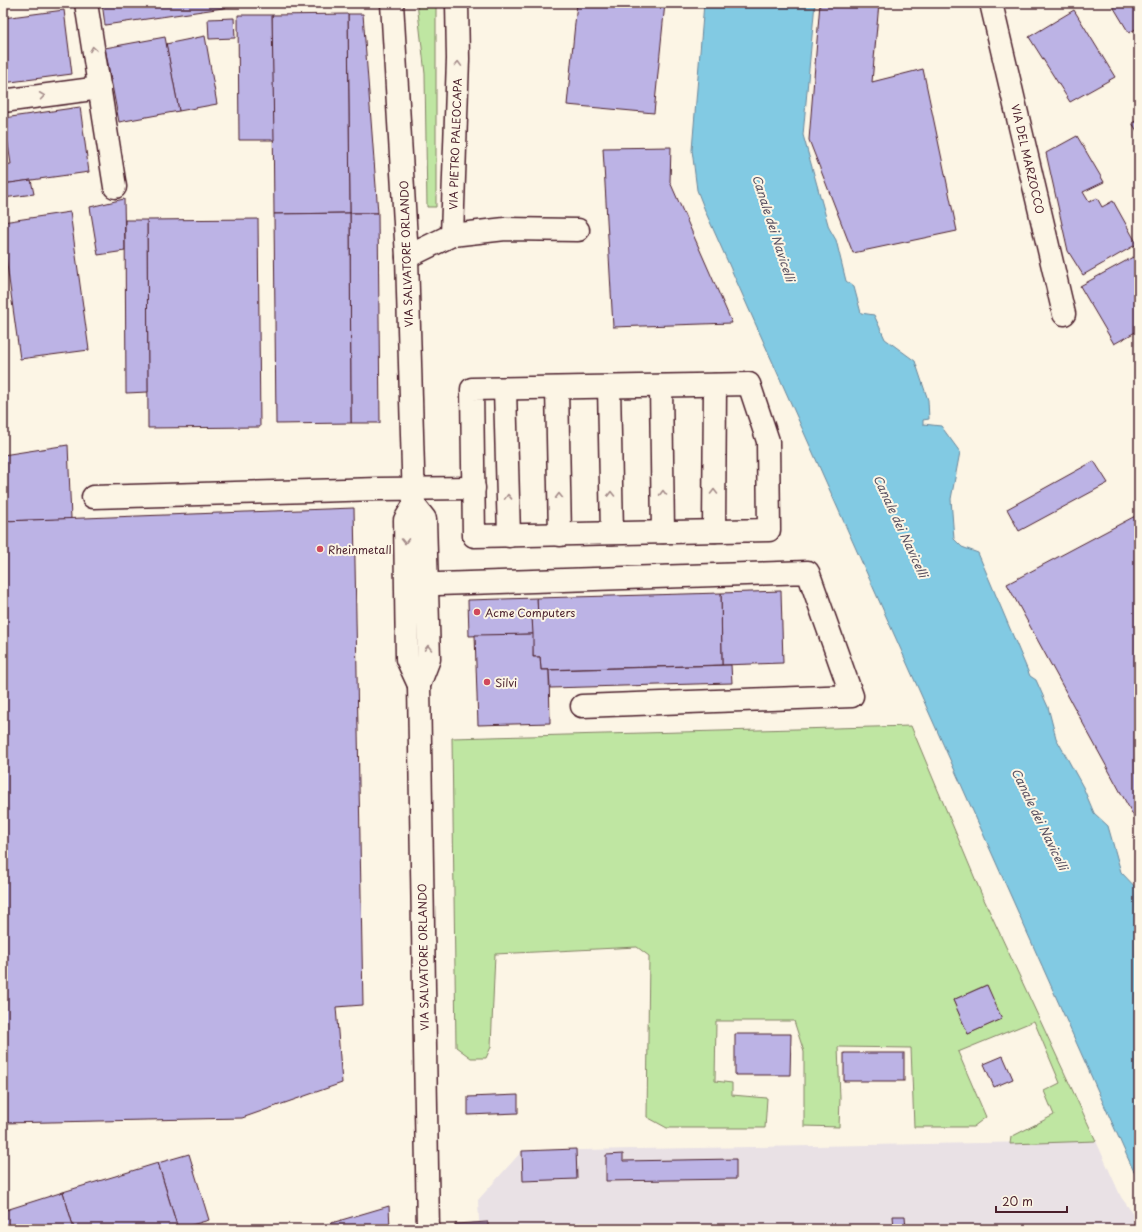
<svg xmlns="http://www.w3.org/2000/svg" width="1142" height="1232" font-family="'Playpen Sans',sans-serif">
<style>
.built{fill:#e9e1e5}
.green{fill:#bfe6a2;stroke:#848266;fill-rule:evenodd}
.water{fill:#82cae3;stroke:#6c8699}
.building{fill:#bcb3e5;stroke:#4a1f2b}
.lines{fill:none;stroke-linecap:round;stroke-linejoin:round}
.minor-casing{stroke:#4a1f2b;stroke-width:25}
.major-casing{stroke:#4a1f2b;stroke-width:25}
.minor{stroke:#fcf5e5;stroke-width:22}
.major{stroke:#fcf5e5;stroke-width:22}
.oneway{stroke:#a38a88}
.poi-dot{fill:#d1495b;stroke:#fcf5e5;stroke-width:1.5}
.labels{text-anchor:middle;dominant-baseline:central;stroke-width:4;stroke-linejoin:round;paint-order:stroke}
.street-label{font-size:11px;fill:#4a1f2b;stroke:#fcf5e5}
.poi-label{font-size:11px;fill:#4a1f2b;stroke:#fcf5e5;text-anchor:start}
.water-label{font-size:12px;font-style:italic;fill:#5b5262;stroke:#fcf5e5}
</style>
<rect width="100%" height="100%" fill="#fcf5e5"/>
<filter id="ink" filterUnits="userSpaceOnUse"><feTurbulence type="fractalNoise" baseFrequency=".025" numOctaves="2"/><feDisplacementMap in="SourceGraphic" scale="8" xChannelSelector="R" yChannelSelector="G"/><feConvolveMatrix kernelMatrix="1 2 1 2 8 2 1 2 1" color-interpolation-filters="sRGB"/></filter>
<g filter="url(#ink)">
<!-- built -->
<path class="built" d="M 1096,1141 L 1121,1197 L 1139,1222 L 1139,1229 L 455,1229 L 455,1224 L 479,1222 L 478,1200 L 522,1151 Z"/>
<!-- green -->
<g class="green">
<path d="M 417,3 L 436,3 L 436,207 L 427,207 L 425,74 Z"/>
<path d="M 911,726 L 981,893 L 1096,1141 L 1010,1144 L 1011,1137 L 1054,1115 L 1044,1091 L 1060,1083 L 1034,1021 L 958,1052 L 986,1117 L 973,1127 L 914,1127 L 911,1048 L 838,1047 L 840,1098 L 839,1127 L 804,1126 L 804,1052 L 794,1021 L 716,1021 L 715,1081 L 732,1083 L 732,1095 L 767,1098 L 765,1128 L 667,1128 L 647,1117 L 649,956 L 637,947 L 495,954 L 491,1047 L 486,1058 L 471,1058 L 456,1047 L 452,738 ZM 986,985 L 1002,1019 L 968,1034 L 953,1000 Z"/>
</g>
<!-- water -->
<path class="water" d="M 704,3 L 815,3 L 803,135 L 829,228 L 836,240 L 846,281 L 854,287 L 861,313 L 874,315 L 885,339 L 915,361 L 928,400 L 929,419 L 923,420 L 923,424 L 941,426 L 960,452 L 951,499 L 954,539 L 962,547 L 978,553 L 1030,676 L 1036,680 L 1048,707 L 1056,738 L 1083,787 L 1094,813 L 1108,826 L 1121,872 L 1139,891 L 1139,1183 L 706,213 L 697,190 L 692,150 Z"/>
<!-- building -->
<g class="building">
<path d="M 102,3 L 258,3 L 105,25 Z"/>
<path d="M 577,3 L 665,3 L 654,113 L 567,105 Z"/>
<path d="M 820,3 L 879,3 L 872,82 L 923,69 L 957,231 L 853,253 L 809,140 Z"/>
<path d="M 1111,3 L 1139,3 L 1139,27 L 1129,33 Z"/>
<path d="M 64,10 L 72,74 L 3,83 L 3,18 Z"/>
<path d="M 1074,10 L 1115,77 L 1070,102 L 1029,37 Z"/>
<path d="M 348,14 L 363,14 L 378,213 L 350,213 Z"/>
<path d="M 348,14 L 350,213 L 274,214 L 272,15 Z"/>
<path d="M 238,15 L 272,15 L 274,140 L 239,140 Z"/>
<path d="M 234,18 L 235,38 L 209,39 L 208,19 Z"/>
<path d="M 205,36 L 217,104 L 179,111 L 166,44 Z"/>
<path d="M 165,37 L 179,111 L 119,122 L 105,48 Z"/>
<path d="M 80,107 L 89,172 L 3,184 L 3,165 L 11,164 L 4,118 Z"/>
<path d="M 1139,119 L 1139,134 L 1132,123 Z"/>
<path d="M 1077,136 L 1104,182 L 1083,192 L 1089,202 L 1097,198 L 1102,207 L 1113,201 L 1137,244 L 1083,275 L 1068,251 L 1046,153 Z"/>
<path d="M 671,147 L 670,182 L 732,323 L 613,327 L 603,148 Z"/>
<path d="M 31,180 L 34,194 L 3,198 L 3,184 Z"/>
<path d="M 124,199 L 125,251 L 98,255 L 90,207 Z"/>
<path d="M 70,212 L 89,350 L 20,359 L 3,236 L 3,222 Z"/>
<path d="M 350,213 L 378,213 L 380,423 L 351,423 Z"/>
<path d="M 350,213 L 351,423 L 276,424 L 274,214 Z"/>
<path d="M 258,219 L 260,427 L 148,428 L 147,220 Z"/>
<path d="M 125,220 L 147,220 L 148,392 L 126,393 Z"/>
<path d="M 1133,257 L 1139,268 L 1139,330 L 1114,344 L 1080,286 Z"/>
<path d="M 68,445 L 71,519 L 3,521 L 3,455 Z"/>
<path d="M 1094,461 L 1108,483 L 1019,531 L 1007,509 Z"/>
<path d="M 354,508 L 363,1005 L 336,1007 L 342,1083 L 242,1118 L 3,1123 L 3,521 Z"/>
<path d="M 1139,514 L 1139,826 L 1007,584 Z"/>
<path d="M 781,591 L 783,663 L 722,665 L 721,593 Z"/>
<path d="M 721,593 L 722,665 L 541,670 L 540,657 L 533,657 L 532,617 L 538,617 L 537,598 Z"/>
<path d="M 537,598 L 538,617 L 532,617 L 533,634 L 469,636 L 468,600 Z"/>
<path d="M 533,634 L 533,657 L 540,657 L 541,670 L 549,670 L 550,723 L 478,725 L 475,635 Z"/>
<path d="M 731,665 L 732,683 L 550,688 L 549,670 Z"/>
<path d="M 987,985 L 1002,1019 L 968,1034 L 953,1000 Z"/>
<path d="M 735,1034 L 791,1034 L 790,1075 L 735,1075 Z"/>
<rect x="844" y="1053" width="60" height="28"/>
<path d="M 1003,1056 L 1013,1079 L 994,1087 L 984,1064 Z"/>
<path d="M 518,1095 L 518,1113 L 468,1115 L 468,1097 Z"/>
<path d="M 576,1149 L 577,1179 L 523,1181 L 522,1151 Z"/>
<path d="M 189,1154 L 209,1220 L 178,1229 L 158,1163 Z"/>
<path d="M 623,1154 L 623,1161 L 736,1159 L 736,1179 L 606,1181 L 606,1155 Z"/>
<path d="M 158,1163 L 178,1229 L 74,1229 L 63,1192 Z"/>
<path d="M 63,1192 L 74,1229 L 3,1229 L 3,1211 Z"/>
<path d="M 389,1206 L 390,1229 L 311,1229 Z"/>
<path d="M 893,1216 L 905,1216 L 906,1229 L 894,1229 Z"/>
<path d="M 488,1222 L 488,1229 L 455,1229 L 455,1224 Z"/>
</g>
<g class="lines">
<!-- minor casing -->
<g class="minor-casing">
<g id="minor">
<path d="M 86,3 L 115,187"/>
<path d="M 991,3 L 1064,314"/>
<path d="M 3,101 L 100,88"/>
<path d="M 452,235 L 505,229 L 578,230"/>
<path d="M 407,257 L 452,235 L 458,59 L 457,3"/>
<path d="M 749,384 L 768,441 L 769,530 L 474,536 L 472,389 Z"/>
<path d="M 661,386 L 663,532"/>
<path d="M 609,387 L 612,533"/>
<path d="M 557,388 L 560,535"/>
<path d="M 505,389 L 509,536"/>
<path d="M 93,497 L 379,489 L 474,488"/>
<path d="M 714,531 L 715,385"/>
<path d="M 407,585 L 808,572 L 852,696 L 582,706"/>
</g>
</g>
<!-- major casing -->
<g class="major-casing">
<g id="major">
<path d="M 392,3 L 407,257 L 414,505 L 405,520 L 407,659 L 419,685"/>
<path d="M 414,505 L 425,519 L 429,659 L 419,685 L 428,1229"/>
</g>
</g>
<!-- minor -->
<use href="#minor" class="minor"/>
<!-- major -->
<use href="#major" class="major"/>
</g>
<!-- one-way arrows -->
<defs><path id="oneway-chevron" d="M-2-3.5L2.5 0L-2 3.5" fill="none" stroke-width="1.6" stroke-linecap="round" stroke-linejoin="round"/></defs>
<g class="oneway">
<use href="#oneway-chevron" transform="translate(93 49) rotate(-99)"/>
<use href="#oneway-chevron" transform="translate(458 64) rotate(-88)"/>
<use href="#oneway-chevron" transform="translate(42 96) rotate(-8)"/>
<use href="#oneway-chevron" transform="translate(714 492) rotate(-90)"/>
<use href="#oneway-chevron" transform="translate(663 493) rotate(-91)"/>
<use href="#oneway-chevron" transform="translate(611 494) rotate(-91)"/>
<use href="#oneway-chevron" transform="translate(559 496) rotate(-91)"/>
<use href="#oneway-chevron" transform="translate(508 497) rotate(-92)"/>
<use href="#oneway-chevron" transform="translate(405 541) rotate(89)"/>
<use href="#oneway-chevron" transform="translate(428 648) rotate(-91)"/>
</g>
</g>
<!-- markers -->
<g class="poi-dot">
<circle cx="320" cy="549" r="4"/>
<circle cx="477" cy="612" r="4"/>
<circle cx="487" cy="682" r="4"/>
</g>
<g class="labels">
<!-- street labels -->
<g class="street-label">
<text transform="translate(455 144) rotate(-88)">VIA PIETRO PALEOCAPA</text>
<text transform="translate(1028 159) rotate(77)">VIA DEL MARZOCCO</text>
<text transform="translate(406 254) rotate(-92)">VIA SALVATORE ORLANDO</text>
<text transform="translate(423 957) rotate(-91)">VIA SALVATORE ORLANDO</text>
</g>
<!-- poi labels -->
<g class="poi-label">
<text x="328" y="549">Rheinmetall</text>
<text x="485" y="612">Acme Computers</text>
<text x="495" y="682">Silvi</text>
</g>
<!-- water labels -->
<g class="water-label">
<text transform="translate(774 228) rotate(72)">Canale dei Navicelli</text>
<text transform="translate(901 526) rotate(65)">Canale dei Navicelli</text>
<text transform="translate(1040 819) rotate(64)">Canale dei Navicelli</text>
</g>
</g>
<!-- margin -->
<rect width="1142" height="1232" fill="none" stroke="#fcf5e5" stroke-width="16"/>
<rect x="8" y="8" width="1126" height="1216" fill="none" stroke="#4a1f2b" stroke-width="1.5" filter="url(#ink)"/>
<!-- scale -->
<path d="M996 1206v6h71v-6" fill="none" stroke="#4a1f2b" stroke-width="2"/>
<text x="1002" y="1206" font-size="12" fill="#4a1f2b" stroke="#fcf5e5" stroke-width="3" paint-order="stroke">20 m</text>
</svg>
